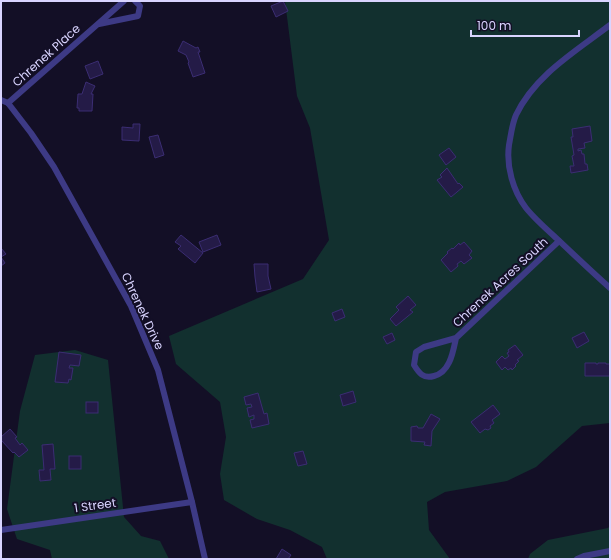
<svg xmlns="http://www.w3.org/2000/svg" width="611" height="560" font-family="Poppins,sans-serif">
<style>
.green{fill:#12302f}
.building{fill:#241b47;stroke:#3b2d73}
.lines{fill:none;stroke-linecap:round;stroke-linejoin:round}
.minor{stroke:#3d3a85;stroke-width:6}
.labels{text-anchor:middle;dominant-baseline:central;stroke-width:4;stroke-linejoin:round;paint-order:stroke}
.street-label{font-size:12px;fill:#d9d4ff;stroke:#130f26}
</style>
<rect width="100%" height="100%" fill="#130f26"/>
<!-- green -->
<g class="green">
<path d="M 285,1 L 610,1 L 610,423 L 582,426 L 536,467 L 507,481 L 445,492 L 427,502 L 429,530 L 450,559 L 327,559 L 322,547 L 290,530 L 257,519 L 224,500 L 220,474 L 226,437 L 220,402 L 176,364 L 169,336 L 303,279 L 329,240 L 310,128 L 297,96 Z"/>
<path d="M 75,350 L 108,360 L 124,517 L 141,536 L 160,541 L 169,559 L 52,559 L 50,550 L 17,539 L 7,509 L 20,411 L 35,355 Z"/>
<path d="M 610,526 L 610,559 L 528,559 L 530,554 L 548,540 L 608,528 Z"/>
</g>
<!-- building -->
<g class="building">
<path d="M 283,1 L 288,11 L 276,17 L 271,6 Z"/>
<path d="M 183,41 L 196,48 L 198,47 L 200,52 L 198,52 L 205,73 L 193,77 L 188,63 L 189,62 L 186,55 L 178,51 Z"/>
<path d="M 98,61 L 103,74 L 90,79 L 85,66 Z"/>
<path d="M 86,82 L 95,86 L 91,94 L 93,94 L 92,111 L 79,111 L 79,108 L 77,108 L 78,94 L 82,94 Z"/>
<path d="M 133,124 L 140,124 L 139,141 L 122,140 L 122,127 L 133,128 Z"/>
<path d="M 590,126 L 592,141 L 584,143 L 585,148 L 578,149 L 578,151 L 581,150 L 582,154 L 584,154 L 585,164 L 587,164 L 588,170 L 571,173 L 570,166 L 574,166 L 572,156 L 574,155 L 571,137 L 573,137 L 572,129 Z"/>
<path d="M 158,135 L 164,155 L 155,158 L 149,137 Z"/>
<path d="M 449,148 L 456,157 L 446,165 L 439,155 Z"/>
<path d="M 447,168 L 458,184 L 459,183 L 463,187 L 451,197 L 437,180 L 442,177 L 440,175 Z"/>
<path d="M 181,235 L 203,253 L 195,263 L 178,249 L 181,246 L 175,242 Z"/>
<path d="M 217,235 L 221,245 L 203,252 L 199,242 Z"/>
<path d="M 464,242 L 472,251 L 469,255 L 472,258 L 464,264 L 461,261 L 457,264 L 458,266 L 451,272 L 441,260 L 448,253 L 447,252 L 452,248 L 453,249 L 459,243 L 460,245 Z"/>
<path d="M 1,248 L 6,254 L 1,257 L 5,263 L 1,266 Z"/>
<path d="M 254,264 L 268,264 L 268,276 L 271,289 L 257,292 L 255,277 Z"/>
<path d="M 408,296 L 416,305 L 410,310 L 413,312 L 396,326 L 390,319 L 399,310 L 396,307 Z"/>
<path d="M 342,309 L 345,317 L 335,321 L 332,313 Z"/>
<path d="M 584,332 L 589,341 L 577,348 L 572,338 Z"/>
<path d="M 392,333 L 395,340 L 387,344 L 383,337 Z"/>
<path d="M 515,345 L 523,355 L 517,360 L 519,361 L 515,365 L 516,366 L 512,370 L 511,368 L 508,370 L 505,367 L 502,370 L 496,362 L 502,356 L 505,359 L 509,356 L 507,353 L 509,352 L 508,350 Z"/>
<path d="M 59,352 L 81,355 L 79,366 L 70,365 L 69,368 L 73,368 L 71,380 L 69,379 L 68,383 L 55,382 Z"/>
<path d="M 585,363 L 596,363 L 596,364 L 598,364 L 598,363 L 606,363 L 606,364 L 610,364 L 610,376 L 585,376 Z"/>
<path d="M 353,391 L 356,402 L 343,406 L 340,395 Z"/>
<path d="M 258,393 L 264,414 L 267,413 L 269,424 L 252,428 L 250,420 L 254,419 L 254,415 L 249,417 L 247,408 L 252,407 L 251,404 L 246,405 L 244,397 Z"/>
<rect x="86" y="402" width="12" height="11"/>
<path d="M 493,405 L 500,414 L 492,420 L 494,423 L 490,426 L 491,428 L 488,430 L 485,429 L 480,433 L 471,422 Z"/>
<path d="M 431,414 L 440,419 L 432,431 L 431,446 L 424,445 L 425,442 L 411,441 L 411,427 L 417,426 L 418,428 L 423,428 Z"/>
<path d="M 10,429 L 17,437 L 15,438 L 20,445 L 22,443 L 28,450 L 19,457 L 14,452 L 13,453 L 1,440 L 1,437 Z"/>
<path d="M 53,444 L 55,469 L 50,469 L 51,480 L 40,481 L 39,470 L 44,470 L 42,445 Z"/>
<path d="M 303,451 L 307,464 L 298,466 L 294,453 Z"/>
<rect x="69" y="456" width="12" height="13"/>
<path d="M 282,549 L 291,555 L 288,559 L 276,559 Z"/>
</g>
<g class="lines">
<!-- minor -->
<g class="minor">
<path d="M 99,24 L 138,16 L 140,6 L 135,1"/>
<path d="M 610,25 C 576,51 535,75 516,115 C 512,124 511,135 509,145 C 506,166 513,191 526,208 C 534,218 544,227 554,236 C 572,253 591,271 610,288"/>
<path d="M 1,100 L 8,103 L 31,133 L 54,167 L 131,306 L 158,370 L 192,502 L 205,559"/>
<path d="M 8,103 L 124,1"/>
<path d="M 456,338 C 453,352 450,372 434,376 C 423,379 419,373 414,365 L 416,352 L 424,347 L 456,338 L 559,241"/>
<path d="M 1,530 L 192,502"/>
<path d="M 577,559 L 584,556 L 610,551"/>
</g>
</g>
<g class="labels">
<!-- street labels -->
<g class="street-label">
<text transform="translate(46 55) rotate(-42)">Chrenek Place</text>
<text transform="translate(500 282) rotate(-43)">Chrenek Acres South</text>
<text transform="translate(143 311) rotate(65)">Chrenek Drive</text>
<text transform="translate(95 505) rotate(-8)">1 Street</text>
</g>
</g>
<!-- border -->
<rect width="611" height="560" fill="none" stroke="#d9d4ff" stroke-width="4"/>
<!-- scale -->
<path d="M471 30v6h108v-6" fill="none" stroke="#d9d4ff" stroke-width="2"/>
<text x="477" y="30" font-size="12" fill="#d9d4ff" stroke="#130f26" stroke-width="3" paint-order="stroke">100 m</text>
</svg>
